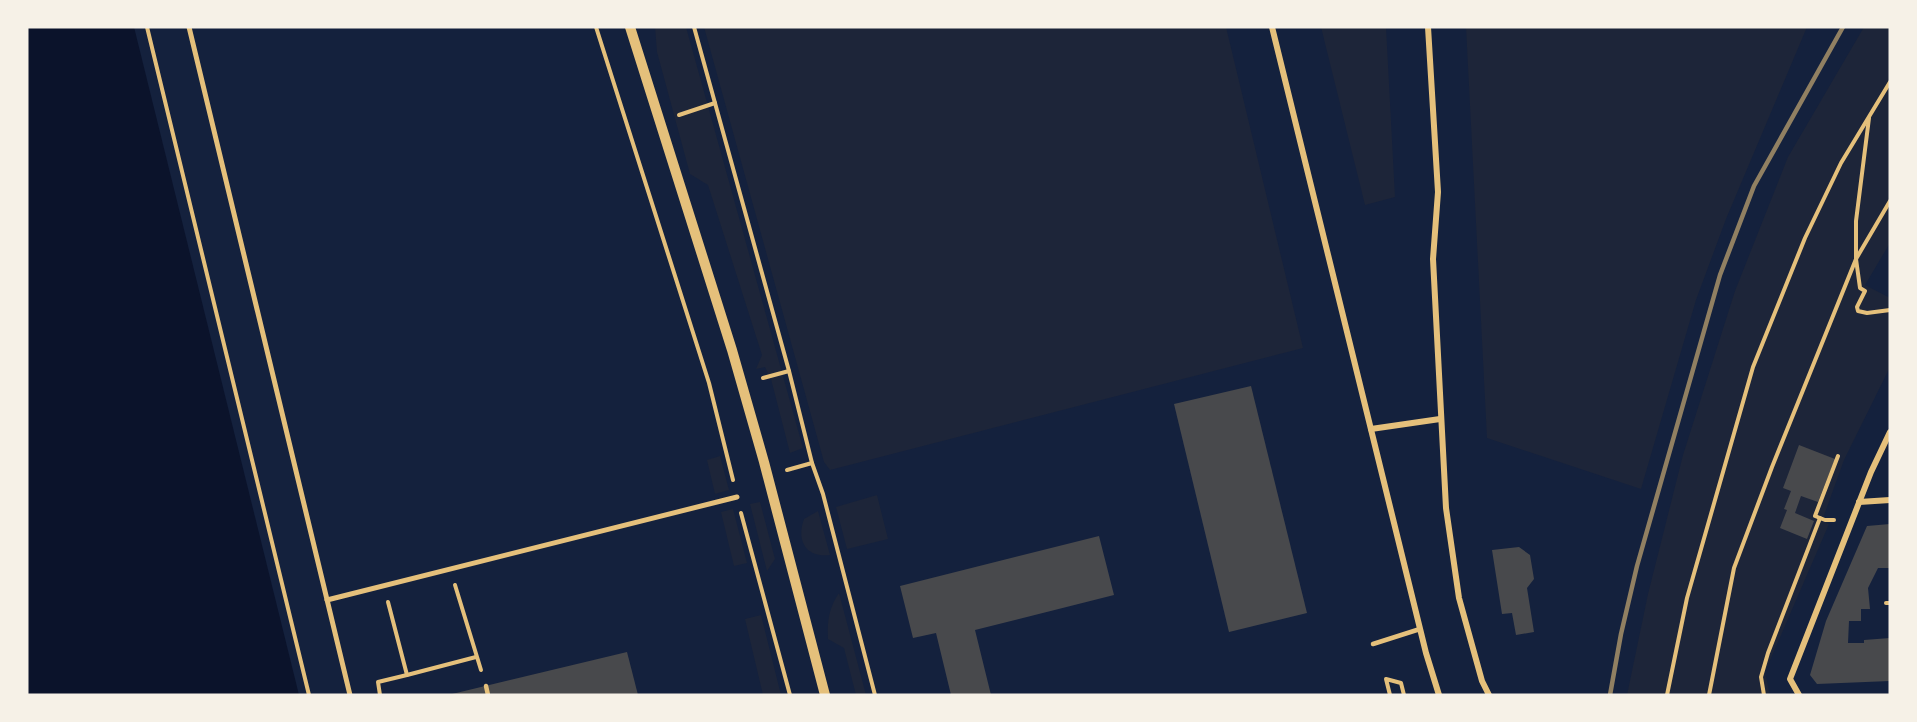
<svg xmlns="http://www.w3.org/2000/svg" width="1917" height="722" font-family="Inter,sans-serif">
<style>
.green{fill:#1d2539}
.water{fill:#0b132b}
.building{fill:#48494c}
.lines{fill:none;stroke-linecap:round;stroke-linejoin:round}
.path{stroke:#e5c07b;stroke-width:4}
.service{stroke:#e5c07b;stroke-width:4.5}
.pedestrian{stroke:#e5c07b;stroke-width:5}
.minor{stroke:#e5c07b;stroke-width:6}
.tertiary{stroke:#e5c07b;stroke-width:10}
.rail{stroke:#918062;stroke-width:4.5}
</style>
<rect width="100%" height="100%" fill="#14213d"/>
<!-- green -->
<g class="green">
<path d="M 655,27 L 686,27 L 803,448 L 790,453 L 771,379 L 765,367 L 756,369 L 762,355 L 708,185 L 690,174 L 657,52 Z"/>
<path d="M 704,27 L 1226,27 L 1303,348 L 830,470 L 824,462 Z"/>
<path d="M 1321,27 L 1386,27 L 1395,197 L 1365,205 Z"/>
<path d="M 1466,27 L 1807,27 L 1726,219 L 1696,300 L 1641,489 L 1487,438 Z"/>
<path d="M 1864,27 L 1890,27 L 1890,243 L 1865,285 L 1890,298 L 1890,367 L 1844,460 L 1822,521 L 1829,524 L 1765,672 L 1770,695 L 1627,695 L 1648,594 L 1683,455 L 1735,291 L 1788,157 Z"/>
<path d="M 720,456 L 729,490 L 715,494 L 707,460 Z"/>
<path d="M 877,495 L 888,539 L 847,549 L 836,507 Z"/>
<path d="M 760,502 L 775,559 L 767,571 L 750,504 Z"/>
<path d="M 733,509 L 747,563 L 734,566 L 721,512 Z"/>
<path d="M 818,511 L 830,555 C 806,558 796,541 804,519 Z"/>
<path d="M 839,593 L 866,695 L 856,695 L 844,648 L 828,639 C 827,620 829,608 839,593 Z"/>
<path d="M 761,615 L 781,695 L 763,695 L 745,619 Z"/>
</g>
<!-- water -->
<path class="water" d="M 27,27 L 134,27 L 299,695 L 27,695 Z"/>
<!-- building -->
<g class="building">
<path d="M 1251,386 L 1307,613 L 1229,632 L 1174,404 Z"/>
<path d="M 1799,445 L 1835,459 L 1818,502 L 1801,496 L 1795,513 L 1814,521 L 1807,539 L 1780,528 L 1787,510 L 1784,509 L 1791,491 L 1783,488 Z"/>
<path d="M 1890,524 L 1890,568 L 1878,568 L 1868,588 L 1870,609 L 1861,609 L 1861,621 L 1849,621 L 1848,643 L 1864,643 L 1864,640 L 1890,638 L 1890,681 L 1817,684 L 1810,675 L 1826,621 L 1867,526 Z"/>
<path d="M 1099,536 L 1114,595 L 975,630 L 991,695 L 951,695 L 936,633 L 913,638 L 900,586 Z"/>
<path d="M 1519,547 L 1530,555 L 1534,579 L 1527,588 L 1534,632 L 1516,635 L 1512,613 L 1502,614 L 1492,550 Z"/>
<path d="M 627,652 L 638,695 L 452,695 L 452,694 Z"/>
</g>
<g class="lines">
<!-- path -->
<g class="path">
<path d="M 147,27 L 309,695"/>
<path d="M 596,27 L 709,383 L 733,480"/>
<path d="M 694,27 L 789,371 L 812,463 L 823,494 L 875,695"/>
<path d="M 679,115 L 715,103"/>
<path d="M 1869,118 L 1856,221 L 1856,259 L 1860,288 L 1865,291 L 1857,307 L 1858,311 L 1867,313 L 1890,310"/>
<path d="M 763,378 L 789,371"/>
<path d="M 787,470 L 812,463"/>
<path d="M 741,513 L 790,695"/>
<path d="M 1834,520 L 1825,520 L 1815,516 L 1838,456"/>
<path d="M 455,585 L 481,670"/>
<path d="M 388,602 L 407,675 L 476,657"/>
<path d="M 1886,603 L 1890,603"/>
<path d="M 380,695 L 378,682 L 407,675"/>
<path d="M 1390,695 L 1386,679 L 1401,683 L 1404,695"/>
<path d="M 1667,695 L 1687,598 L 1753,367 L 1805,238 L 1841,163 L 1890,82"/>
<path d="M 1709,695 L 1734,568 L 1772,467 L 1856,259 L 1890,201"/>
<path d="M 1764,695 L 1761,677 L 1768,653 L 1820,518"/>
</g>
<!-- service -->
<g class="service">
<path d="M 1373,644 L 1420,629"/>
<path d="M 486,686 L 488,695"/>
</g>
<!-- pedestrian -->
<g class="pedestrian">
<path d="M 189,27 L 350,695"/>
<path d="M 327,600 L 737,497"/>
</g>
<!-- minor -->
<g class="minor">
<path d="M 1272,27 L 1426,653 L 1439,695"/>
<path d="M 1428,27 L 1438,192 L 1433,259 L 1446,508 L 1459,598 L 1482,681 L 1489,695"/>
<path d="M 1371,429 L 1440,419"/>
<path d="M 1859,502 L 1890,500"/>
<path d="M 1799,695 L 1790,679 L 1871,472 L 1890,432"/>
</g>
<!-- tertiary -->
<path class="tertiary" d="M 630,27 L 732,350 L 764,462 L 825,695"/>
<!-- rail -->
<path class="rail" d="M 1610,695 L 1621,634 L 1637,566 L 1720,275 L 1754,186 L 1843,27"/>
</g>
<!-- border -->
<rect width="1917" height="722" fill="none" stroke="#f6f1e7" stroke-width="57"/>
</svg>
